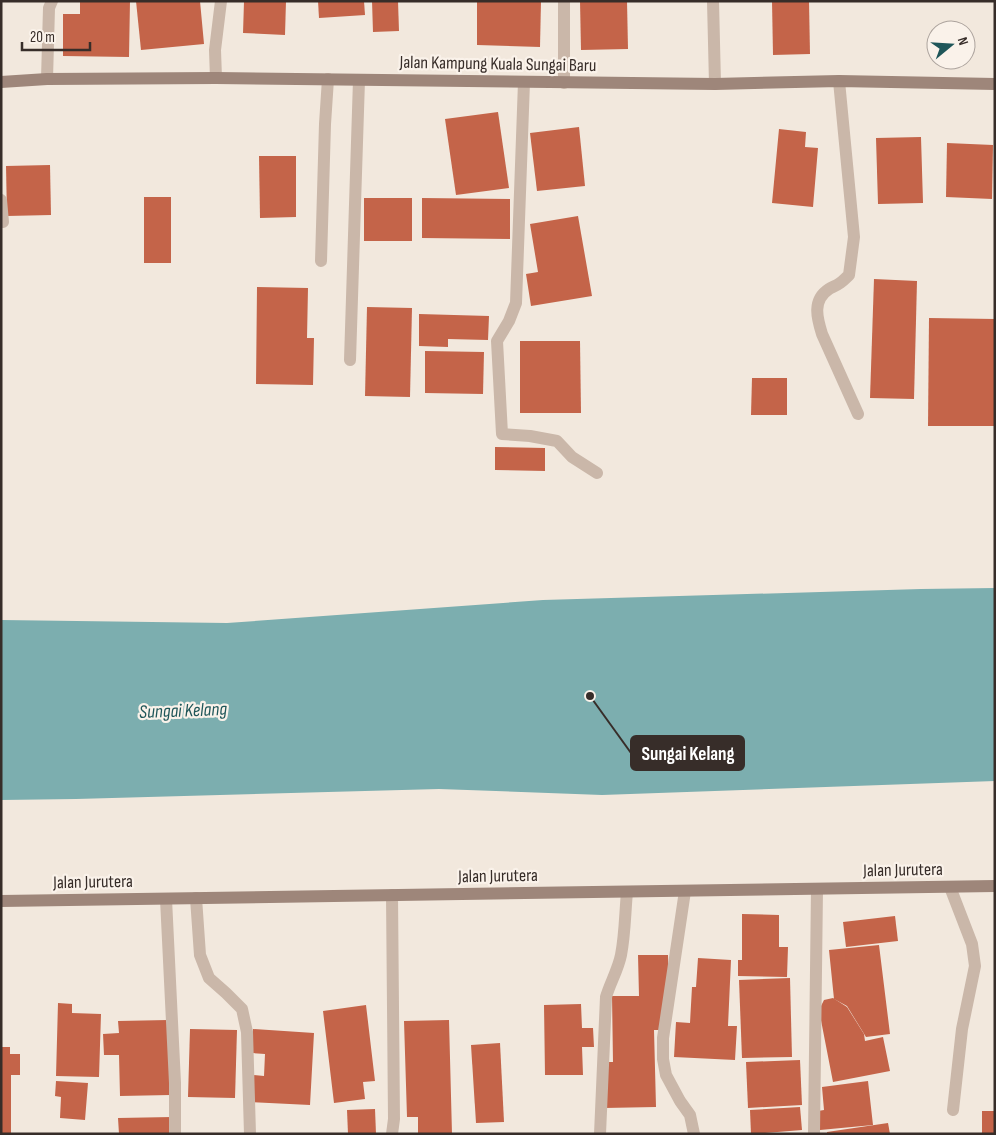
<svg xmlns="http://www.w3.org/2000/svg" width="996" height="1135" font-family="'Sofia Sans Condensed',sans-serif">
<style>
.water{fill:#7caeaf}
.building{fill:#c46449}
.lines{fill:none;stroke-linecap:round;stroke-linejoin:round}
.lane{stroke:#cab7a9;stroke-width:12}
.street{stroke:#cab7a9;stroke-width:12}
.secondary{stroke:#9e867a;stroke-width:12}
.labels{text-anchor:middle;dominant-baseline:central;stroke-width:4.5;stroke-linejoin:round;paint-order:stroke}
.street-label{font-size:18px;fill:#372d29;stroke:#faf2ea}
.water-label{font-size:19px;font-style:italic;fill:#1f5659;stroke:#faf2ea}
.leader{fill:none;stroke:#372d29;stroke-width:2}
.callout-dot{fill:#372d29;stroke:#faf2ea;stroke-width:2}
.callout{fill:#372d29;stroke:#372d29;stroke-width:2}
.callout-label{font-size:19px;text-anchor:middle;font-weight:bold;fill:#fff}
</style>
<rect width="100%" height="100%" fill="#f2e8dd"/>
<!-- water -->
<path class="water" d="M 995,588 L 995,781 L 602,795 L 439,789 L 76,799 L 1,800 L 1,620 L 227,623 L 543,600 L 921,589 Z"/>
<!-- building -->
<g class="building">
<path d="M 80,1 L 130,1 L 129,57 L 63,56 L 63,14 L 80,14 Z"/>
<path d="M 136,1 L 200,1 L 204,44 L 141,50 Z"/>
<path d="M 244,1 L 286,1 L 285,35 L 243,33 Z"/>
<path d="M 318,1 L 364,1 L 365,15 L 319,18 Z"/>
<path d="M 372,1 L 398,1 L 399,31 L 373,32 Z"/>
<path d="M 477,1 L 541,1 L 540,47 L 477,45 Z"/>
<path d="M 580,1 L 627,1 L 628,49 L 581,50 Z"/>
<path d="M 772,1 L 809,1 L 810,54 L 773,55 Z"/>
<path d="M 498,112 L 509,188 L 456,195 L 445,119 Z"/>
<path d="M 579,127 L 585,186 L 537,191 L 530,133 Z"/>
<path d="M 779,129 L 806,132 L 805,147 L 818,148 L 813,207 L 772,203 Z"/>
<path d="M 921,137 L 923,203 L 878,204 L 876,138 Z"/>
<path d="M 947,143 L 993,145 L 992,199 L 946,197 Z"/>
<path d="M 259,156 L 296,156 L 296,217 L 260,218 Z"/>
<path d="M 50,165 L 51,215 L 7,216 L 6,166 Z"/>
<rect x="144" y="197" width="27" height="66"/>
<rect x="364" y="198" width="48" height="43"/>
<path d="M 422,198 L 510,199 L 510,239 L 422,238 Z"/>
<path d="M 578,216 L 592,296 L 531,306 L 526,274 L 538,272 L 530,224 Z"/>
<path d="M 874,279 L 917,281 L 914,399 L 870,398 Z"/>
<path d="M 257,287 L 308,288 L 307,338 L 314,338 L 313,385 L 256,384 Z"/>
<path d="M 367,307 L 412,308 L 410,397 L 365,396 Z"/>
<path d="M 419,314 L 489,316 L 488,340 L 448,339 L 448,347 L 419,346 Z"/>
<path d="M 929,318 L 995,319 L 995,426 L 928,426 Z"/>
<path d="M 520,341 L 580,341 L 581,413 L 520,413 Z"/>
<path d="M 425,351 L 484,352 L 483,394 L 425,393 Z"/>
<path d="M 752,378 L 787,378 L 787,415 L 751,415 Z"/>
<path d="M 495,447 L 545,448 L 545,471 L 495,470 Z"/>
<path d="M 742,914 L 779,915 L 779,947 L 788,947 L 787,977 L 738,976 L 738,960 L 742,960 Z"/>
<path d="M 895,916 L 898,941 L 846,947 L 843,922 Z"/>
<path d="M 879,945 L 890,1034 L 866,1037 L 847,1006 L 834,999 L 829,950 Z"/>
<path d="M 638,955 L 668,955 L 669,997 L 663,997 L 663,1030 L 654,1030 L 656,1107 L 604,1108 L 604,1062 L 613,1062 L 612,996 L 639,996 Z"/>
<path d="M 698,958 L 731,960 L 728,1026 L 737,1026 L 735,1060 L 674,1057 L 676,1022 L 690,1023 L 692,987 L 696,987 Z"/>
<path d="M 790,978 L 792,1057 L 742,1058 L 739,980 Z"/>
<path d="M 833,998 L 847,1007 L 864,1034 L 865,1041 L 883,1037 L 890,1071 L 833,1082 L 819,1010 L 824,1000 Z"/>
<path d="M 58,1003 L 72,1004 L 72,1013 L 101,1014 L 99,1077 L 56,1076 Z"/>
<path d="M 581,1004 L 582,1028 L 593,1028 L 594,1047 L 582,1047 L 583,1075 L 545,1075 L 544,1005 Z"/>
<path d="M 366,1005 L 375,1081 L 363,1082 L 365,1099 L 334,1103 L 323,1011 Z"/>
<path d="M 168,1020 L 170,1095 L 120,1096 L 119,1055 L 104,1055 L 103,1034 L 119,1033 L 118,1021 Z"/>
<path d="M 449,1020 L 452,1134 L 418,1134 L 418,1117 L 407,1117 L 404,1021 Z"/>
<path d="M 190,1029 L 237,1030 L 235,1098 L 188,1097 Z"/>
<path d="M 253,1029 L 314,1033 L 310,1105 L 251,1102 L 253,1075 L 264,1076 L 265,1054 L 252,1053 Z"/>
<path d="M 500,1043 L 504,1122 L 476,1123 L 471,1045 Z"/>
<path d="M 1,1047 L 10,1047 L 10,1054 L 20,1054 L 20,1075 L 11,1075 L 11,1134 L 1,1134 Z"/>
<path d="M 800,1060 L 802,1105 L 748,1108 L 746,1062 Z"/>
<path d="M 56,1081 L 88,1083 L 85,1120 L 60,1118 L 61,1097 L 55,1096 Z"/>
<path d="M 868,1081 L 873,1125 L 820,1130 L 818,1111 L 824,1110 L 822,1087 Z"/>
<path d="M 800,1107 L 802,1130 L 751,1134 L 750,1110 Z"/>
<path d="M 375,1109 L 376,1134 L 348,1134 L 347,1110 Z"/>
<rect x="982" y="1111" width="13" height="23"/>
<path d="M 172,1117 L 172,1134 L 119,1134 L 118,1118 Z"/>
<path d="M 888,1123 L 890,1134 L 827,1134 L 827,1132 Z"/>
</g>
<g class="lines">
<!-- lane -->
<g class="lane">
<path d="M 564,1 L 564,83"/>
<path d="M 713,1 L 715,84"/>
<path d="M 216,78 L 215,50 L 221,1"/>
<path d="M 47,79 L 49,8 L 52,1"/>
<path d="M 839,81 L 854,237 L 849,275 C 846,278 843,281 840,283 C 836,286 832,287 829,289 C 812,300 817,318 822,334 L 858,414"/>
<path d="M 524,82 L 516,303 L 509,321 L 497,341 L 502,434 L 530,436 L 557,441 L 572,457 L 597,473"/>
<path d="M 1,200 L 3,222"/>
<path d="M 321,261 L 325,124 L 328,79"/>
<path d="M 350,360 L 359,80"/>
<path d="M 950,887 L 972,944 L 975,966 L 962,1029 L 953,1110"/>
<path d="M 685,891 L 663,1038 L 663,1059 L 666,1075 L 680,1101 L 690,1115 L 694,1134"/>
</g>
<!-- street -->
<g class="street">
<path d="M 392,895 L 394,1119 L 392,1134"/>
<path d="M 196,898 L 200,955 L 209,978 L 226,993 L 242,1009 L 247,1032 L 250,1134"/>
<path d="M 166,899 L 175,1083 L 175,1134"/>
<path d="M 600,1134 L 606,997 C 610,983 618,970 621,955 C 625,935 625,913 627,892"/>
<path d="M 814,1134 L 817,889"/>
</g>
<!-- secondary -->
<g class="secondary">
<path d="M 1,82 L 47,79 L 216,78 L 715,84 L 839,81 L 995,84"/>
<path d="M 1,901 L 995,886"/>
</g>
</g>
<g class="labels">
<!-- street labels -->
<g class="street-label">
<text transform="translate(498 64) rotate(1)">Jalan Kampung Kuala Sungai Baru</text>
<text transform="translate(903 870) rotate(-1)">Jalan Jurutera</text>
<text transform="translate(498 876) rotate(-1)">Jalan Jurutera</text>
<text transform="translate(93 882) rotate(-1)">Jalan Jurutera</text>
</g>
<!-- water labels -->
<g class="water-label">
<text transform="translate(183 711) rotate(-2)">Sungai Kelang</text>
</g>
</g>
<!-- callouts -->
<path class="leader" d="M590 696L631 753"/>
<circle class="callout-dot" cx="590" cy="696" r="5"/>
<rect class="callout" x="631" y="736" width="113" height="34" rx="5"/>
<g class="callout-label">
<text x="688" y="760">Sungai Kelang</text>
</g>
<!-- border -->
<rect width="996" height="1135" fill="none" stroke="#372d29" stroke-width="5"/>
<!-- north arrow -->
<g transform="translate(951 45) rotate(72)"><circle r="24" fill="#faf2ea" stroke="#aca39d"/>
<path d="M0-4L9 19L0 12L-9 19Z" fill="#1f5659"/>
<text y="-8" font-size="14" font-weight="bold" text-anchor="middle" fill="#372d29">N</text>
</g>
<!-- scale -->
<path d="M22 42v8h68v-8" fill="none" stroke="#372d29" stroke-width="2.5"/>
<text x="30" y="42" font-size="15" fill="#372d29" stroke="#faf2ea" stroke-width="4" paint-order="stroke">20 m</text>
</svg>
